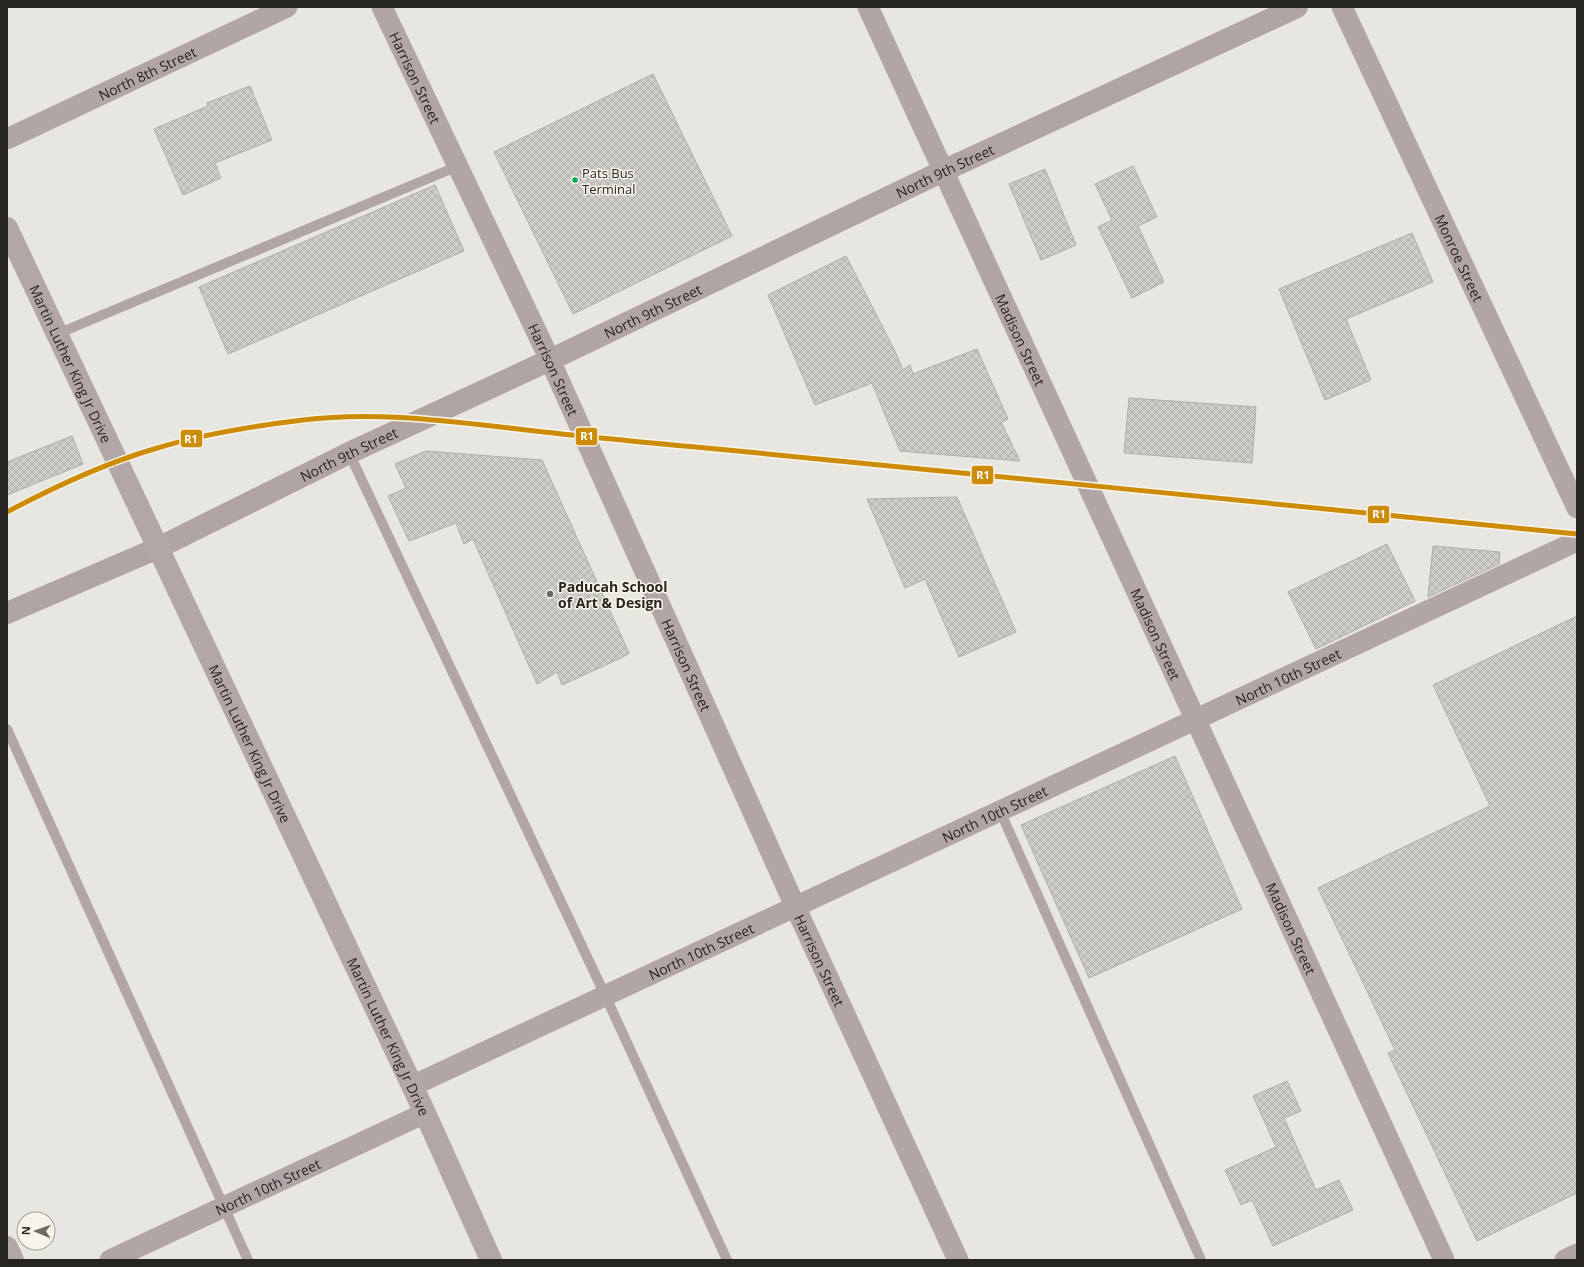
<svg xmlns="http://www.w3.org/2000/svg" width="1584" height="1267" font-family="'Open Sans',sans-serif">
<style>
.building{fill:url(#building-cross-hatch);stroke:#afada9}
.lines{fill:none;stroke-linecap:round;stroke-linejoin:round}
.lane{stroke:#b1a5a6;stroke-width:10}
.street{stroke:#b1a5a6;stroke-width:21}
.secondary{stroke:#b1a5a4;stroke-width:22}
.primary{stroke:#b2a6a6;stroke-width:22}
.rail-1-casing{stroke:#f9f4eb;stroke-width:8}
.rail-1{stroke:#cd8c07;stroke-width:5}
.bus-dot{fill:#00a651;stroke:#f9f4eb;stroke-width:1.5}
.poi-dot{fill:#6b6964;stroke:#f9f4eb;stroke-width:1.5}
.labels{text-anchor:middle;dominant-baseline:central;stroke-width:3;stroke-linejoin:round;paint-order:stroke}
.bus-label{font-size:13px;fill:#272522;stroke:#f9f4eb;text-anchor:start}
.street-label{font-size:14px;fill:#272522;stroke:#f9f4eb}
.poi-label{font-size:14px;font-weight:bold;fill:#272522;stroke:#f9f4eb;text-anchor:start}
.line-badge{stroke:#f9f4eb;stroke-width:1.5}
.badge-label{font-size:11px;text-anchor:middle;font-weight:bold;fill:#fff}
</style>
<defs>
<pattern id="building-cross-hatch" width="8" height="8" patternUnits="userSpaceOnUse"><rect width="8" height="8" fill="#ceccc8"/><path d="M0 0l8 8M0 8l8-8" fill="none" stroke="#b1afac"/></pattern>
</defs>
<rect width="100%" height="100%" fill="#e8e6e0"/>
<!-- building -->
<g class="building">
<path d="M 653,74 L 732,236 L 573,314 L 494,152 Z"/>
<path d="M 250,86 L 272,140 L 215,163 L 221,178 L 183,195 L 154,129 L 208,106 L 207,103 Z"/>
<path d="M 1133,166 L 1157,217 L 1138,226 L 1164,282 L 1132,298 L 1098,227 L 1112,220 L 1095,184 Z"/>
<path d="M 1045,169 L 1076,245 L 1041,260 L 1009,184 Z"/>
<path d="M 435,185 L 464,251 L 228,354 L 199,287 Z"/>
<path d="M 1412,233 L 1433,282 L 1346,319 L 1371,380 L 1325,400 L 1279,289 Z"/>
<path d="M 846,256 L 894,349 L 903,370 L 910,365 L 913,374 L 977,349 L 1008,419 L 1001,422 L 1020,461 L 900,451 L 872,383 L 815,405 L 768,295 Z"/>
<path d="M 1129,398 L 1256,407 L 1252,463 L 1124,453 Z"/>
<path d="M 72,436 L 83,464 L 7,495 L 7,462 Z"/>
<path d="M 426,451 L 542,460 L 629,653 L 621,658 L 562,685 L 557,672 L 537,684 L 473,539 L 464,544 L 456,523 L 409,541 L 388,496 L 406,488 L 395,464 Z"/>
<path d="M 957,497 L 1016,632 L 959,657 L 925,579 L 905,588 L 867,499 Z"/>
<path d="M 1387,544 L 1415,601 L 1316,649 L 1288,592 Z"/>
<path d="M 1433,546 L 1500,552 L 1499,564 L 1428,597 Z"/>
<path d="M 1577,616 L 1577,1193 L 1477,1241 L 1388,1053 L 1395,1050 L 1318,888 L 1490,806 L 1433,685 Z"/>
<path d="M 1175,756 L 1242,909 L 1089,978 L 1021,825 Z"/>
<path d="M 1287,1081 L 1301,1111 L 1284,1118 L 1316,1190 L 1339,1180 L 1353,1210 L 1273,1246 L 1252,1200 L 1241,1205 L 1225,1170 L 1276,1147 L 1253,1096 Z"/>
</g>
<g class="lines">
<!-- lane -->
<g class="lane">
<path d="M 57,334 L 458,166"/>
<path d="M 349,453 L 605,995 L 727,1260"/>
<path d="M 7,729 L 248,1260"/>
<path d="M 1000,811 L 1201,1260"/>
</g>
<!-- street -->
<g class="street">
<path id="s1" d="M 382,7 L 550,360 L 795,906 L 958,1260"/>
<path id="s2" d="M 868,7 L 1444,1260"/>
<path id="s3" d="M 1342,7 L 1577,508"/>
<path id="s4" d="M 7,139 L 287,7"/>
<path id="s5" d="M 412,1086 L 1577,541"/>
<path id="s6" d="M 110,1260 L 425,1113"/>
<path d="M 1565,1260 L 1577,1254"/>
</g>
<!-- secondary -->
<path class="secondary" id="s7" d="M 7,613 L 158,548 L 349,453 L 550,360 L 943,171 L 1297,7"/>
<!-- primary -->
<g class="primary">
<path id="s8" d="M 7,228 L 425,1113 L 491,1260"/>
<path d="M 7,1247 L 13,1260"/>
</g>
<!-- rail-1 casing -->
<g class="rail-1-casing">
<path id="rail-1" d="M 7,512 C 54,487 103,464 154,449 C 202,434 253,426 303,420 C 375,411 447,421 518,429 C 584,437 651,443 717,449 C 1004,477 1290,505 1577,534"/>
</g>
<!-- rail-1 -->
<use href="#rail-1" class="rail-1"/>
</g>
<!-- markers -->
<circle class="bus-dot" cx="575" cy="180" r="3.5"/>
<circle class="poi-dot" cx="550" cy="594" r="4"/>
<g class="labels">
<!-- bus labels -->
<g class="bus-label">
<text x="582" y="173">Pats Bus<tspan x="582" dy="16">Terminal</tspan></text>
</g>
<!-- street labels -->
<g class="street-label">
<text stroke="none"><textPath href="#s4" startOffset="155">North 8th Street</textPath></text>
<text stroke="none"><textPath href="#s1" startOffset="78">Harrison Street</textPath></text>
<text stroke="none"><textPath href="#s7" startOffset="1037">North 9th Street</textPath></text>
<text stroke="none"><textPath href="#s3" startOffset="277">Monroe Street</textPath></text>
<text stroke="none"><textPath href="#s7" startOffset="713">North 9th Street</textPath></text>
<text stroke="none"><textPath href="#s2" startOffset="366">Madison Street</textPath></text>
<text stroke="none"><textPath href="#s8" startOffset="150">Martin Luther King Jr Drive</textPath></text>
<text stroke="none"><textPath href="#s1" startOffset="401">Harrison Street</textPath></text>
<text stroke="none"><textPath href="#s7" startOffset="377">North 9th Street</textPath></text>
<text stroke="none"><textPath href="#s2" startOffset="690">Madison Street</textPath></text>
<text stroke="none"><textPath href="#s1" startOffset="725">Harrison Street</textPath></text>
<text stroke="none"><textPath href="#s5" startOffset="967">North 10th Street</textPath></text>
<text stroke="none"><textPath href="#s8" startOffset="570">Martin Luther King Jr Drive</textPath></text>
<text stroke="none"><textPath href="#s5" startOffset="643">North 10th Street</textPath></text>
<text stroke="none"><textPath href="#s2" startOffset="1014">Madison Street</textPath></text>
<text stroke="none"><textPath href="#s5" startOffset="319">North 10th Street</textPath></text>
<text stroke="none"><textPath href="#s1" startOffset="1049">Harrison Street</textPath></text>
<text stroke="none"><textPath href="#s8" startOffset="894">Martin Luther King Jr Drive</textPath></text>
<text stroke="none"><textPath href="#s6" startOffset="174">North 10th Street</textPath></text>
</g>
<!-- poi labels -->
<g class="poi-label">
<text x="558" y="586">Paducah School<tspan x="558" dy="16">of Art &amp; Design</tspan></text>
</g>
</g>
<g class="line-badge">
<rect x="575" y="427" width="23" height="19" rx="4" fill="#cd8c07"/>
<rect x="180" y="429" width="23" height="19" rx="4" fill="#cd8c07"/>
<rect x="971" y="465" width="23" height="20" rx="4" fill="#cd8c07"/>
<rect x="1367" y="505" width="23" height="19" rx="4" fill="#cd8c07"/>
</g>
<g class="badge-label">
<text x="587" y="440">R1</text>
<text x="191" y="443">R1</text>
<text x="983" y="479">R1</text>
<text x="1379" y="518">R1</text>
</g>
<!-- border -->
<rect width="1584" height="1267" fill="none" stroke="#272522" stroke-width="16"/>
<!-- north arrow -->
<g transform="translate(36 1231) rotate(272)"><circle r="19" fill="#f9f4eb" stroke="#a5a19b"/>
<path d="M0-3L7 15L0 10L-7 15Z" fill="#6b6964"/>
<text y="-6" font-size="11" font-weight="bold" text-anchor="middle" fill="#272522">N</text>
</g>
</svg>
